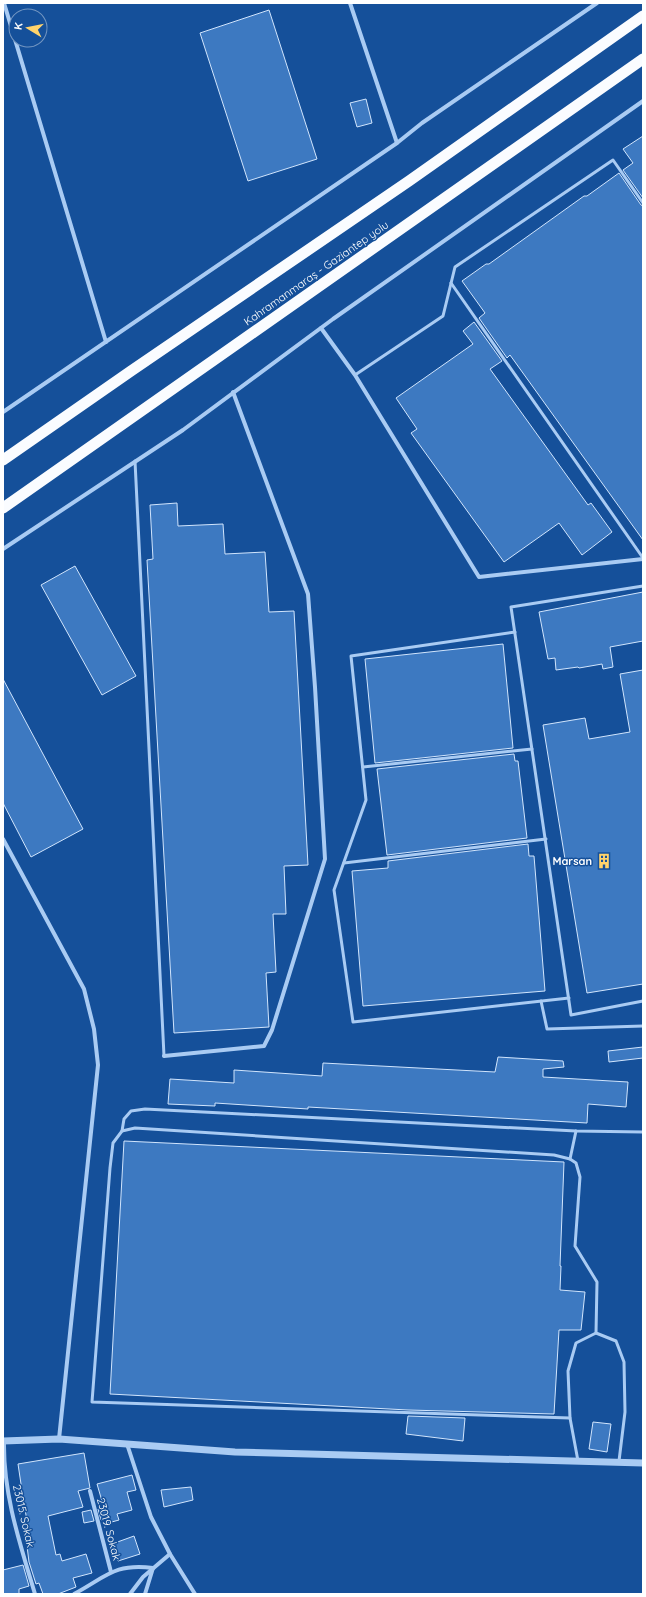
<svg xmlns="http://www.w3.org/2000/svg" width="646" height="1597" font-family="Quicksand,sans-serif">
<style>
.building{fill:#3d79c1;stroke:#d1e5fd}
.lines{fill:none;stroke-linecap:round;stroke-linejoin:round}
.service{stroke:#a9cbf3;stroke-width:3}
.minor{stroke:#a9cbf3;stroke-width:4}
.tertiary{stroke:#a9cbf3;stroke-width:7}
.trunk{stroke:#fafcff;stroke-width:11}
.labels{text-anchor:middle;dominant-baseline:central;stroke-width:3;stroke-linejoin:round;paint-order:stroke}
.street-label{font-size:11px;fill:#fff;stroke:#15509a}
.poi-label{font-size:11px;font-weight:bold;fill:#fff;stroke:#15509a;text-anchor:end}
</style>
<rect width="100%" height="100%" fill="#15509a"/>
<!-- building -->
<g class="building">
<path d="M 269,10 L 317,159 L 248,181 L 200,33 Z"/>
<path d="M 366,99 L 372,123 L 357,127 L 350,103 Z"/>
<path d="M 643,136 L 643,198 L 623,170 L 633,163 L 623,149 Z"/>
<path d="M 619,173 L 641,205 L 643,206 L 643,540 L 510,355 L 507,358 L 479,318 L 485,313 L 462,281 L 486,264 L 489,264 L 584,196 L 587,196 Z"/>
<path d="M 474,322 L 502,361 L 490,369 L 588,505 L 591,503 L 612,532 L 582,555 L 559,523 L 504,562 L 411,433 L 417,429 L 396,398 L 473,344 L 463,331 Z"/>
<path d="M 177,503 L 178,526 L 223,524 L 225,554 L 265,552 L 269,612 L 294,611 L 308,865 L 284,866 L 286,914 L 273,914 L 276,972 L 266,973 L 269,1027 L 174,1033 L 147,560 L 153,559 L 150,505 Z"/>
<path d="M 75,566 L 136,676 L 102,695 L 41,585 Z"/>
<path d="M 643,592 L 643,641 L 610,647 L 613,667 L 603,669 L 602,664 L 579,668 L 578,667 L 556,670 L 555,658 L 548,659 L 539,612 Z"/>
<path d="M 503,644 L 513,748 L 375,763 L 365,659 Z"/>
<path d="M 643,670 L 643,984 L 587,993 L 543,725 L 585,718 L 589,739 L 630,732 L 620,674 Z"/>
<path d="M 3,679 L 83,829 L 31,857 L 3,803 Z"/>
<path d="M 514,754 L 515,761 L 518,761 L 527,838 L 387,855 L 377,769 Z"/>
<path d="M 528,844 L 529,856 L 534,856 L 545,991 L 363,1006 L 352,871 L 388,868 L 388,861 Z"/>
<path d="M 643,1047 L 643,1058 L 609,1062 L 608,1051 Z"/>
<path d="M 498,1057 L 563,1061 L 564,1067 L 543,1069 L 543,1077 L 628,1082 L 626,1107 L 588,1104 L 587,1123 L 308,1107 L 308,1109 L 215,1103 L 215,1106 L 168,1104 L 170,1079 L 234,1083 L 234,1070 L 322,1076 L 323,1063 L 495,1072 Z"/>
<path d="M 124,1141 L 564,1162 L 560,1266 L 561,1266 L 560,1290 L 585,1292 L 581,1330 L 559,1330 L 554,1414 L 408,1410 L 110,1394 Z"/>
<path d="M 408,1416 L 465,1418 L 463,1441 L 406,1434 Z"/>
<path d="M 593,1422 L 611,1424 L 607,1452 L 589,1449 Z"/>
<path d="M 84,1453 L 90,1488 L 78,1491 L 83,1507 L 48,1516 L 56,1555 L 60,1554 L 62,1561 L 86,1554 L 92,1573 L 73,1578 L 76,1587 L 58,1594 L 43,1594 L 39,1583 L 36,1584 L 29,1562 L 27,1546 L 32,1545 L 25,1510 L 22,1511 L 21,1484 L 18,1464 Z"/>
<path d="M 132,1475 L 136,1490 L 127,1492 L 132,1510 L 117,1514 L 119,1520 L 108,1523 L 107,1519 L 101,1520 L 98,1509 L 104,1508 L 97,1484 Z"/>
<path d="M 191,1487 L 193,1500 L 164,1507 L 161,1490 Z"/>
<path d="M 91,1510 L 94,1521 L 84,1523 L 82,1512 Z"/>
<path d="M 134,1536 L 140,1554 L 118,1561 L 112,1544 Z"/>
<path d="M 23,1565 L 29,1586 L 19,1589 L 19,1594 L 3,1594 L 3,1570 Z"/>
</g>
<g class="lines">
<!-- service -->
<g class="service">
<path d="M 451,283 L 643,558"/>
<path d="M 355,375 L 443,316 L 455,267 L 613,160 L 643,203"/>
<path d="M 135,461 L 164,1056"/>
<path d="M 643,586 L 511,607 L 571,1015 L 643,1001"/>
<path d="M 515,632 L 351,656 L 366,800 L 334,890 L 353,1022 L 569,998"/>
<path d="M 363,767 L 532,749"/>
<path d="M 344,863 L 546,839"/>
<path d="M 541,1001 L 547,1029 L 643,1026"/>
<path d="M 122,1131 L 124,1119 L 131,1111 L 145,1109 L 576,1131 L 643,1132"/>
<path d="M 570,1159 L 576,1131"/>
<path d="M 570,1418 L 92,1402 L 110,1168 L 113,1143 L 122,1131 L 135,1128 L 554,1155 L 570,1159 L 576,1163 L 580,1177 L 575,1246 L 597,1282 L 596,1333 L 616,1341 L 624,1362 L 625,1412 L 619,1461"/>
<path d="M 578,1461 L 570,1418 L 568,1371 L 576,1343 L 596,1333"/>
</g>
<!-- minor -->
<g class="minor">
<path d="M 4,3 L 106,342"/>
<path d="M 350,3 L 397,143"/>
<path d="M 321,328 L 355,375 L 479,577 L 643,559"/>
<path d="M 3,412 L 397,143 L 422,123 L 597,3"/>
<path d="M 3,549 L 183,430 L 333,319 L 643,101"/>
<path d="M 3,839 L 84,989 L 94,1029 L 98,1065 L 59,1439"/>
<path d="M 164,1056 L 264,1046 L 272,1030 L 325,859 L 315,687 L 308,594 L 233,392"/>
<path d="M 4,1441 C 3,1494 20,1544 35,1594"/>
<path d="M 127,1444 L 151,1517 L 170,1554 L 195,1594"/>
<path d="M 90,1491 L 111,1572"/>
<path d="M 74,1594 C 106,1577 114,1563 153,1568 L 145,1594"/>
<path d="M 130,1594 L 143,1577 L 170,1554"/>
</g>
<!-- tertiary -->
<path class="tertiary" d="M 3,1441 L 59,1439 L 235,1452 L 643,1463"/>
<!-- trunk -->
<g class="trunk">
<path d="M 3,460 L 131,371 L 409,181 L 643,16"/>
<path d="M 3,508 L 643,59"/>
</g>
</g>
<!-- icons -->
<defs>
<g id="building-bare" transform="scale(1.2)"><path d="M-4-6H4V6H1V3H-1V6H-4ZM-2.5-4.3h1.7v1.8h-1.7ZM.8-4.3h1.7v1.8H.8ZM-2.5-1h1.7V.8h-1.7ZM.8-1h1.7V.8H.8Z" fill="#ffd36b" stroke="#15509a" stroke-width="2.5" paint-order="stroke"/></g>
</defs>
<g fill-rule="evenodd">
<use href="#building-bare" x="604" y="861"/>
</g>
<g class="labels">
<!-- street labels -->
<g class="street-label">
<text transform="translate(316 273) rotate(-35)">Kahramanmaraş - Gaziantep yolu</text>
<text transform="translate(24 1516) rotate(77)">23015. Sokak</text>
<text transform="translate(109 1529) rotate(75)">23019. Sokak</text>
</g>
<!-- poi labels -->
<g class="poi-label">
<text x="592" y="861">Marsan</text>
</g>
</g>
<!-- border -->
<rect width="646" height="1597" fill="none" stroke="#ffffff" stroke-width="8"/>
<!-- north arrow -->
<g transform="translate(28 28) rotate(280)"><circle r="19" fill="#15509a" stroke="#7396c2"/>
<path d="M0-3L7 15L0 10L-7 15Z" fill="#ffd36b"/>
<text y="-6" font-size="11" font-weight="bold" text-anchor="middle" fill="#ffffff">K</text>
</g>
</svg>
